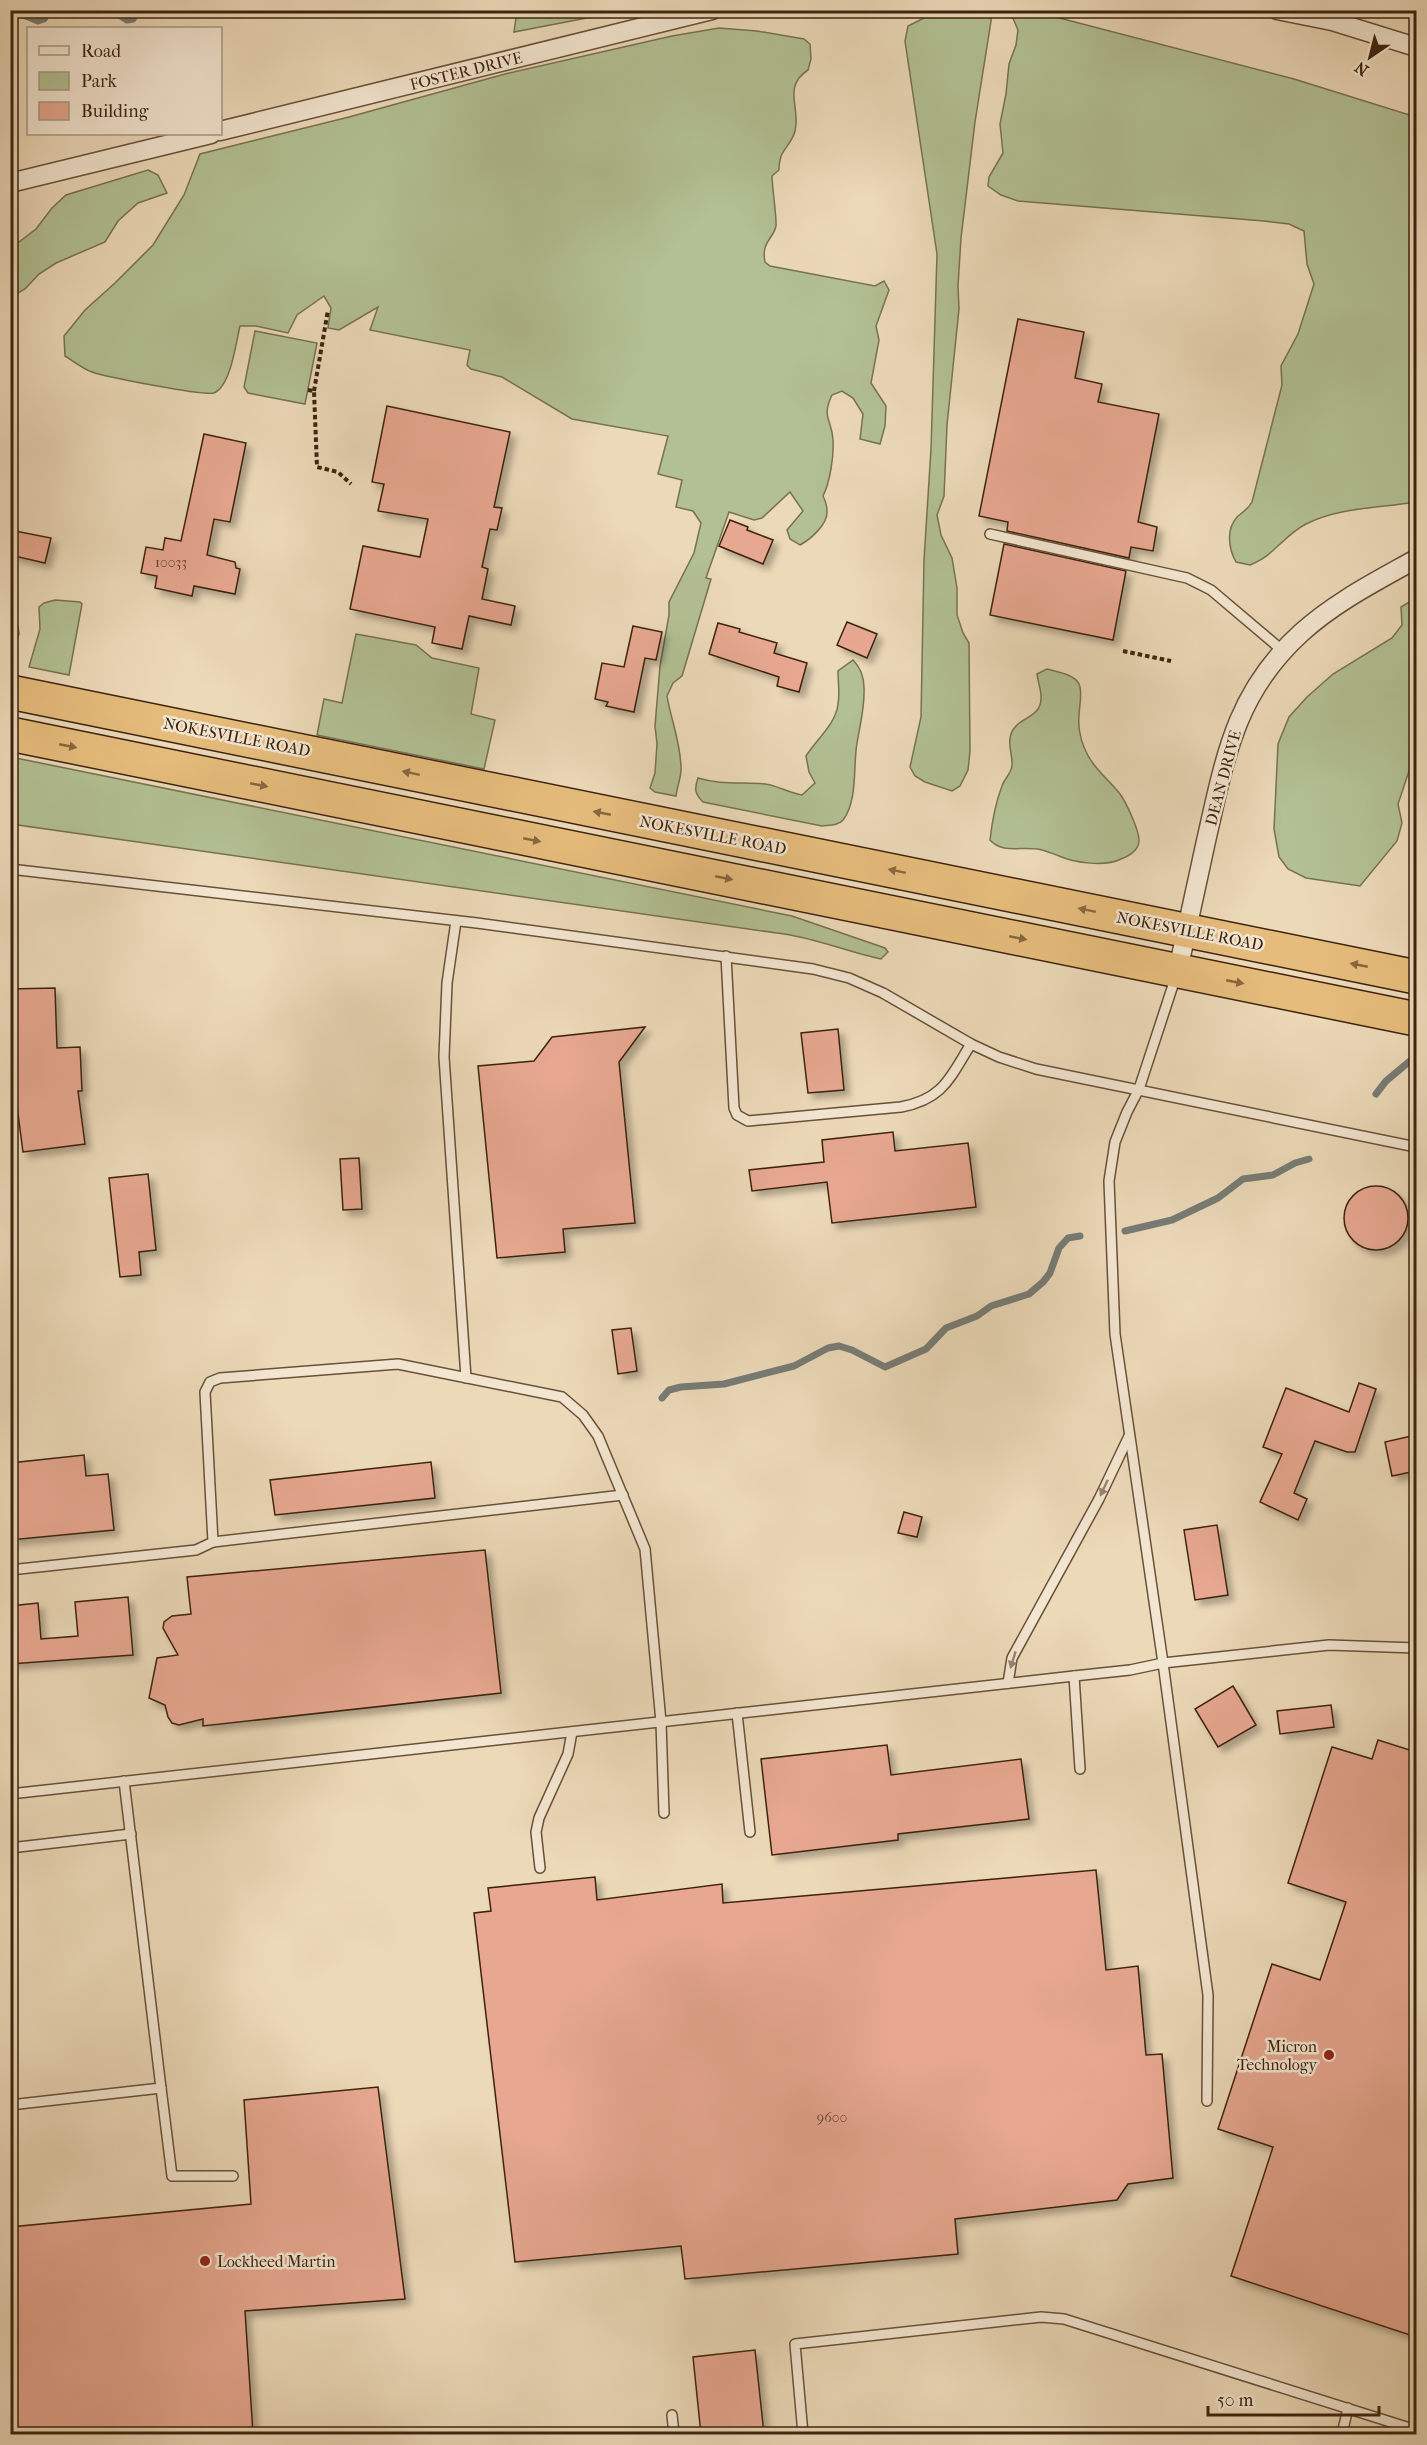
<svg xmlns="http://www.w3.org/2000/svg" width="1427" height="2445" font-family="'IM FELL French Canon',serif">
<style>
.green{fill:#b2c093;stroke:#787251;stroke-width:1.5}
.lines{fill:none;stroke-linecap:round;stroke-linejoin:round}
.stream{stroke:#777c76;stroke-width:7}
.building{fill:#e7a790;stroke:#3d230f;stroke-width:1.5;filter:url(#shadow)}
.lane-casing{stroke:#695039;stroke-width:12}
.street-casing{stroke:#695039;stroke-width:21}
.highway-casing{stroke:#3d230f;stroke-width:36}
.path{stroke:#3d230f;stroke-width:4;stroke-dasharray:4.5 3;stroke-linecap:butt}
.lane{stroke:#f3e6d1;stroke-width:9}
.street{stroke:#f3e6d1;stroke-width:18}
.highway{stroke:#e6bc7c;stroke-width:33}
.oneway{fill:#896840}
.oneway2{fill:#988470}
.poi-dot{fill:#8f2418;stroke:#f3e6d1;stroke-width:2}
.labels{text-anchor:middle;dominant-baseline:central;stroke-width:5;stroke-linejoin:round;paint-order:stroke}
.number-label{font-size:14px;fill:#68442f}
.street-label{font-size:16px;fill:#3d230f;stroke:#f3e6d1}
.poi-label{font-size:16px;fill:#3d230f;stroke:#f3e6d1;text-anchor:end}
</style>
<defs>
<filter id="shadow"><feDropShadow dx="5.5" dy="5.5" stdDeviation="3" flood-color="#0004"/></filter>
</defs>
<rect width="100%" height="100%" fill="#ecd9b8"/>
<filter id="stains"><feTurbulence type="fractalNoise" baseFrequency=".00333" numOctaves="4"/><feColorMatrix values="0 0 0 0 .2 0 0 0 0 .09 0 0 0 0 .02 0 0 0 .5 -.17"/></filter>
<radialGradient id="worn" r=".72"><stop offset=".6" stop-color="#630" stop-opacity="0"/><stop offset="1" stop-color="#630" stop-opacity=".3"/></radialGradient>
<!-- green -->
<g class="green">
<path d="M 517,11 L 517,10 L 623,11 L 514,32 Z"/>
<path d="M 987,11 L 991,15 L 991,21 L 975,122 L 961,238 L 958,286 L 959,309 L 947,425 L 944,496 L 937,515 L 941,535 L 952,558 L 957,588 L 957,615 L 963,633 L 969,643 L 970,751 L 968,770 L 960,786 L 952,791 L 925,782 L 915,776 L 910,767 L 921,717 L 924,560 L 931,449 L 937,254 L 905,41 L 908,26 L 930,15 Z"/>
<path d="M 1019,13 L 1048,15 L 1294,79 L 1416,117 L 1416,502 C 1380,508 1340,507 1306,524 C 1292,531 1282,543 1270,553 C 1265,558 1257,562 1250,565 L 1236,562 C 1228,548 1226,528 1238,516 C 1244,511 1248,509 1252,502 L 1282,385 L 1281,366 L 1298,334 L 1314,284 L 1307,264 L 1304,231 L 1289,224 L 1264,221 L 1018,201 L 1001,195 L 988,186 L 989,177 L 1003,153 L 1000,124 L 1006,94 L 1009,64 L 1016,45 L 1018,30 L 1012,16 Z"/>
<path d="M 719,28 L 757,31 L 804,39 L 810,44 L 811,59 L 808,70 C 782,87 801,108 795,131 C 791,147 779,148 779,170 L 772,176 C 772,186 777,220 776,226 C 773,240 761,241 765,262 L 770,266 L 875,286 L 884,281 L 889,290 L 876,326 L 879,340 L 871,383 L 886,406 L 885,426 L 880,444 L 860,439 L 863,414 L 853,398 L 842,391 L 832,395 C 821,418 832,419 833,440 C 834,456 830,482 823,496 C 825,500 827,506 827,511 C 828,524 811,539 800,545 L 790,539 L 787,530 L 803,511 L 790,492 L 762,518 L 754,520 L 729,512 L 706,578 L 711,579 L 682,676 L 673,683 L 667,696 C 671,720 681,743 681,769 C 681,778 677,787 676,796 L 655,792 L 650,788 L 655,773 L 657,744 L 655,726 L 660,666 L 669,615 L 669,602 L 694,553 L 701,523 L 693,511 L 676,507 L 682,480 L 658,474 L 668,436 L 572,419 L 502,377 L 471,369 L 467,365 L 470,350 L 370,330 L 378,307 L 339,330 L 328,328 L 331,308 L 324,296 L 297,315 L 288,333 L 256,326 L 240,326 C 236,342 231,386 214,393 C 204,396 106,377 92,372 C 83,369 73,361 65,356 L 64,336 L 85,310 L 115,283 L 153,245 L 184,195 L 200,154 L 349,117 L 505,74 L 672,36 Z"/>
<path d="M 148,170 L 158,175 L 167,193 L 138,203 L 118,221 L 105,242 L 56,263 L 39,274 L 25,289 L 11,297 L 11,245 L 15,245 L 36,229 L 52,208 L 66,195 Z"/>
<path d="M 255,331 L 317,343 L 305,404 L 248,393 L 244,387 Z"/>
<path d="M 1416,598 L 1416,750 L 1398,804 L 1402,823 L 1397,841 L 1360,886 L 1306,878 L 1288,869 L 1279,857 L 1274,829 L 1278,744 L 1289,717 L 1307,697 L 1333,674 L 1392,638 L 1402,625 L 1401,607 Z"/>
<path d="M 55,600 L 80,602 L 82,604 L 69,675 L 29,667 L 40,629 L 39,607 L 44,603 Z"/>
<path d="M 11,624 L 18,626 L 19,634 L 11,658 Z"/>
<path d="M 356,634 L 416,645 L 432,658 L 479,668 L 471,714 L 495,720 L 484,769 L 317,735 L 324,699 L 342,703 Z"/>
<path d="M 853,660 C 861,668 864,676 864,688 C 865,707 860,725 857,743 C 853,765 858,801 843,820 C 838,826 829,825 822,826 L 703,802 C 695,794 694,789 698,778 C 720,785 743,782 765,784 C 776,785 789,793 802,795 L 815,783 L 809,772 L 806,756 C 816,740 836,724 838,704 C 840,694 838,682 838,671 Z"/>
<path d="M 1047,669 C 1057,672 1074,674 1079,684 C 1083,692 1079,707 1079,716 C 1078,725 1080,738 1084,747 C 1091,766 1108,779 1120,794 C 1126,802 1139,830 1139,840 C 1139,850 1129,856 1121,859 C 1105,867 1075,863 1059,856 C 1053,854 1047,851 1042,850 C 1024,845 1003,855 990,840 C 992,822 995,804 1002,786 C 1004,779 1011,774 1012,766 C 1013,754 1007,745 1011,734 C 1016,717 1042,719 1041,697 C 1041,689 1038,682 1037,674 Z"/>
<path d="M 11,757 L 792,916 L 885,948 L 888,952 L 881,959 C 848,952 818,939 784,934 L 11,824 Z"/>
</g>
<g class="lines">
<!-- stream -->
<g class="stream">
<path d="M 112,10 L 127,20 L 133,19 L 139,10"/>
<path d="M 151,10 L 166,14 L 181,10"/>
<path d="M 10,16 C 20,11 29,18 38,21 L 44,19 L 50,10"/>
<path d="M 1376,1094 L 1386,1081 L 1416,1056"/>
<path d="M 1125,1231 L 1172,1220 L 1218,1198 L 1243,1179 L 1273,1175 L 1295,1163 L 1309,1159"/>
<path d="M 662,1398 L 669,1390 L 681,1387 L 724,1384 L 794,1366 L 828,1348 L 839,1346 L 852,1350 L 885,1367 L 926,1349 L 946,1328 L 977,1316 L 991,1306 L 1029,1294 L 1043,1282 L 1050,1273 L 1059,1248 L 1068,1238 L 1080,1236"/>
</g>
</g>
<!-- building -->
<g class="building">
<path d="M 1018,319 L 1084,332 L 1075,378 L 1102,384 L 1098,402 L 1159,414 L 1138,522 L 1157,527 L 1153,551 L 1131,547 L 1129,558 L 1007,531 L 1008,522 L 979,516 Z"/>
<path d="M 387,406 L 510,432 L 494,507 L 502,508 L 497,530 L 490,529 L 482,567 L 488,569 L 482,599 L 515,606 L 511,625 L 469,616 L 462,649 L 432,643 L 435,627 L 350,609 L 363,546 L 420,557 L 428,519 L 378,511 L 384,484 L 372,482 Z"/>
<path d="M 204,434 L 246,443 L 230,522 L 214,519 L 207,555 L 235,562 L 236,568 L 240,569 L 235,594 L 194,586 L 192,596 L 155,588 L 157,576 L 141,573 L 146,547 L 163,550 L 165,538 L 181,541 Z"/>
<path d="M 730,520 L 748,527 L 747,530 L 773,540 L 763,564 L 719,546 Z"/>
<path d="M 10,530 L 51,538 L 45,563 L 10,555 Z"/>
<path d="M 1004,544 L 1126,571 L 1113,640 L 990,615 Z"/>
<path d="M 847,622 L 877,634 L 867,658 L 837,645 Z"/>
<path d="M 718,623 L 740,629 L 739,632 L 777,643 L 774,653 L 807,663 L 799,692 L 777,686 L 779,677 L 709,654 Z"/>
<path d="M 633,626 L 662,632 L 656,660 L 645,658 L 634,712 L 606,706 L 608,702 L 595,699 L 602,663 L 624,667 Z"/>
<path d="M 55,988 L 57,1048 L 80,1047 L 82,1091 L 78,1091 L 85,1144 L 23,1152 L 15,1091 L 11,1091 L 10,1081 L 10,989 Z"/>
<path d="M 645,1027 L 619,1062 L 635,1223 L 563,1229 L 565,1252 L 497,1258 L 478,1066 L 534,1061 L 552,1037 Z"/>
<path d="M 838,1029 L 844,1090 L 808,1093 L 801,1033 Z"/>
<path d="M 893,1132 L 895,1151 L 968,1143 L 976,1207 L 832,1223 L 827,1182 L 752,1191 L 749,1170 L 824,1162 L 822,1140 Z"/>
<path d="M 359,1158 L 362,1209 L 343,1210 L 340,1159 Z"/>
<path d="M 148,1174 L 156,1250 L 139,1252 L 141,1275 L 120,1277 L 109,1178 Z"/>
<circle cx="1376" cy="1218" r="32"/>
<path d="M 631,1328 L 637,1371 L 618,1374 L 612,1330 Z"/>
<path d="M 1359,1383 L 1376,1389 L 1355,1452 L 1347,1452 L 1315,1441 L 1294,1493 L 1307,1499 L 1298,1520 L 1260,1502 L 1282,1454 L 1263,1447 L 1286,1388 L 1349,1412 Z"/>
<path d="M 1416,1435 L 1416,1471 L 1392,1476 L 1385,1442 Z"/>
<path d="M 84,1455 L 86,1476 L 108,1474 L 114,1530 L 10,1540 L 10,1463 Z"/>
<path d="M 431,1462 L 435,1498 L 275,1515 L 270,1480 Z"/>
<path d="M 904,1512 L 922,1517 L 917,1537 L 898,1533 Z"/>
<path d="M 1217,1525 L 1228,1595 L 1195,1600 L 1184,1530 Z"/>
<path d="M 485,1550 L 501,1693 L 203,1726 L 203,1719 L 179,1725 L 172,1723 L 168,1717 L 165,1705 L 149,1698 L 157,1658 L 178,1655 L 163,1628 L 164,1622 L 172,1616 L 191,1614 L 187,1577 Z"/>
<path d="M 128,1597 L 133,1655 L 10,1664 L 10,1606 L 38,1603 L 41,1639 L 78,1636 L 75,1602 Z"/>
<path d="M 1233,1686 L 1256,1725 L 1218,1747 L 1195,1709 Z"/>
<path d="M 1331,1705 L 1334,1727 L 1280,1734 L 1277,1711 Z"/>
<path d="M 1378,1740 L 1416,1752 L 1416,2337 L 1231,2276 L 1273,2147 L 1218,2129 L 1272,1964 L 1320,1980 L 1346,1902 L 1288,1883 L 1332,1747 L 1372,1759 Z"/>
<path d="M 887,1745 L 891,1775 L 1021,1759 L 1029,1819 L 898,1834 L 898,1840 L 772,1855 L 761,1759 Z"/>
<path d="M 1096,1870 L 1106,1970 L 1138,1966 L 1146,2055 L 1162,2054 L 1173,2178 L 1128,2184 L 1117,2200 L 955,2219 L 958,2254 L 685,2279 L 681,2246 L 515,2262 L 474,1913 L 491,1911 L 488,1888 L 595,1877 L 597,1900 L 722,1884 L 723,1903 Z"/>
<path d="M 378,2087 L 405,2299 L 245,2311 L 253,2434 L 10,2434 L 10,2227 L 251,2204 L 244,2100 Z"/>
<path d="M 755,2350 L 764,2434 L 701,2434 L 693,2357 Z"/>
</g>
<g class="lines">
<!-- lane casing -->
<g class="lane-casing">
<g id="lane">
<path d="M 990,534 L 1187,578 L 1211,590 L 1283,651"/>
<path d="M 10,869 L 477,923 L 813,969 L 849,978 L 883,993 L 971,1044 L 999,1057 L 1036,1069 L 1416,1147"/>
<path d="M 456,921 L 447,983 L 444,1057 L 466,1378"/>
<path d="M 726,956 L 734,1108 L 737,1115 L 748,1121 L 901,1107 C 944,1099 950,1077 971,1044"/>
<path d="M 1176,976 L 1139,1089 L 1127,1112 L 1115,1142 L 1109,1181 L 1115,1334 L 1163,1663 L 1208,1995 L 1207,2101"/>
<path d="M 213,1542 L 623,1495"/>
<path d="M 10,1570 L 196,1550 L 213,1542 L 205,1392 L 210,1382 L 220,1378 L 398,1364 L 562,1397 L 583,1415 L 598,1436 L 645,1549 L 661,1722 L 664,1813"/>
<path d="M 1074,1676 L 1080,1769"/>
<path d="M 1008,1683 L 1012,1658 L 1099,1499 L 1129,1436"/>
<path d="M 737,1713 L 750,1832"/>
<path d="M 10,1794 L 1074,1676 L 1130,1670 L 1163,1663 L 1329,1645 L 1416,1648"/>
<path d="M 10,1848 L 131,1834"/>
<path d="M 540,1868 L 536,1832 L 539,1818 L 568,1754 L 572,1732"/>
<path d="M 161,2088 L 172,2176 L 233,2176"/>
<path d="M 10,2105 L 161,2088 L 124,1781"/>
<path d="M 672,2415 L 674,2434"/>
<path d="M 803,2434 L 795,2344 L 1041,2317 L 1064,2319 L 1416,2430"/>
<path d="M 1342,2434 L 1348,2408"/>
</g>
</g>
<!-- street casing -->
<g class="street-casing">
<g id="street">
<path d="M 1277,10 L 1332,21 L 1416,47"/>
<path d="M 220,131 L 712,10"/>
<path d="M 10,183 L 211,134"/>
<path d="M 1178,970 C 1187,927 1197,884 1206,841 C 1225,758 1235,693 1301,633 C 1335,602 1377,581 1416,559"/>
</g>
</g>
<!-- highway casing -->
<g class="highway-casing">
<g id="highway">
<path d="M 10,692 L 1416,977"/>
<path d="M 10,734 L 1416,1019"/>
</g>
</g>
<!-- path -->
<g class="path">
<path d="M 308,390 L 314,391 L 317,467 L 338,472 L 351,484"/>
<path d="M 314,391 L 328,310"/>
<path d="M 1123,651 L 1171,661"/>
</g>
<!-- lane -->
<use href="#lane" class="lane"/>
<!-- street -->
<use href="#street" class="street"/>
<!-- highway -->
<use href="#highway" class="highway"/>
</g>
<!-- one-way arrows -->
<defs><path id="oneway-solid" d="M-6-.8H1V-3.2L6.5 0L1 3.2V.8H-6Z" transform="scale(1.5)"/></defs>
<g class="oneway">
<use href="#oneway-solid" transform="translate(68 746) rotate(11)"/>
<use href="#oneway-solid" transform="translate(411 773) rotate(-168)"/>
<use href="#oneway-solid" transform="translate(259 785) rotate(11)"/>
<use href="#oneway-solid" transform="translate(602 813) rotate(-169)"/>
<use href="#oneway-solid" transform="translate(532 840) rotate(11)"/>
<use href="#oneway-solid" transform="translate(897 871) rotate(-168)"/>
<use href="#oneway-solid" transform="translate(724 878) rotate(11)"/>
<use href="#oneway-solid" transform="translate(1087 910) rotate(-168)"/>
<use href="#oneway-solid" transform="translate(1018 938) rotate(11)"/>
<use href="#oneway-solid" transform="translate(1359 965) rotate(-169)"/>
<use href="#oneway-solid" transform="translate(1235 982) rotate(11)"/>
</g>
<g class="oneway2">
<use href="#oneway-solid" transform="translate(1104 1488) rotate(115)"/>
<use href="#oneway-solid" transform="translate(1013 1660) rotate(107)"/>
</g>
<!-- markers -->
<g class="poi-dot">
<circle cx="1329" cy="2055" r="6"/>
<circle cx="205" cy="2261" r="6"/>
</g>
<g class="labels">
<!-- number labels -->
<g class="number-label">
<text x="171" y="562">10033</text>
<text x="832" y="2117">9600</text>
</g>
<!-- street labels -->
<g class="street-label">
<text transform="translate(466 71) rotate(-14)">FOSTER DRIVE</text>
<text transform="translate(237 737) rotate(11)">NOKESVILLE ROAD</text>
<text transform="translate(1223 778) rotate(-75)">DEAN DRIVE</text>
<text transform="translate(713 835) rotate(11)">NOKESVILLE ROAD</text>
<text transform="translate(1190 931) rotate(11)">NOKESVILLE ROAD</text>
</g>
<!-- poi labels -->
<g class="poi-label">
<text x="1317" y="2046">Micron<tspan x="1317" dy="18">Technology</tspan></text>
<text x="217" y="2261" text-anchor="start">Lockheed Martin</text>
</g>
</g>
<!-- margin -->
<rect width="1427" height="2445" fill="none" stroke="#ecd9b8" stroke-width="36"/>
<rect x="12" y="12" width="1403" height="2421" fill="none" stroke="#3d230f" stroke-width="3"/>
<rect x="18" y="18" width="1391" height="2409" fill="none" stroke="#3d230f" stroke-width="1.5"/>
<!-- legend -->
<rect x="27" y="27" width="195" height="108" fill="#f3e6d1" stroke="#aa9883" stroke-width="1.5"/>
<rect x="39" y="46" width="30" height="9" fill="#f3e6d1" stroke="#aa9883" stroke-width="1.5"/>
<text x="81" y="57" font-size="18" fill="#3d230f">Road</text>
<rect x="39" y="72" width="30" height="18" fill="#b2c093" stroke="#aa9883" stroke-width="1.5"/>
<text x="81" y="87" font-size="18" fill="#3d230f">Park</text>
<rect x="39" y="102" width="30" height="18" fill="#e7a790" stroke="#aa9883" stroke-width="1.5"/>
<text x="81" y="117" font-size="18" fill="#3d230f">Building</text>
<!-- north arrow -->
<g transform="translate(1370 57) rotate(215)" stroke="#f3e6d1" stroke-width="4.5" paint-order="stroke">
<path d="M0-4.5L10 22L0 15L-10 22Z" fill="#3d230f"/>
<text y="-9" font-size="16" font-weight="bold" text-anchor="middle" fill="#3d230f">N</text>
</g>
<!-- scale -->
<path d="M1208 2406v9h171v-9" fill="none" stroke="#3d230f" stroke-width="3"/>
<text x="1217" y="2406" font-size="18" fill="#3d230f" stroke="#f3e6d1" stroke-width="4.5" paint-order="stroke">50 m</text>
<rect width="100%" height="100%" filter="url(#stains)"/>
<rect width="100%" height="100%" fill="url(#worn)"/>
</svg>
